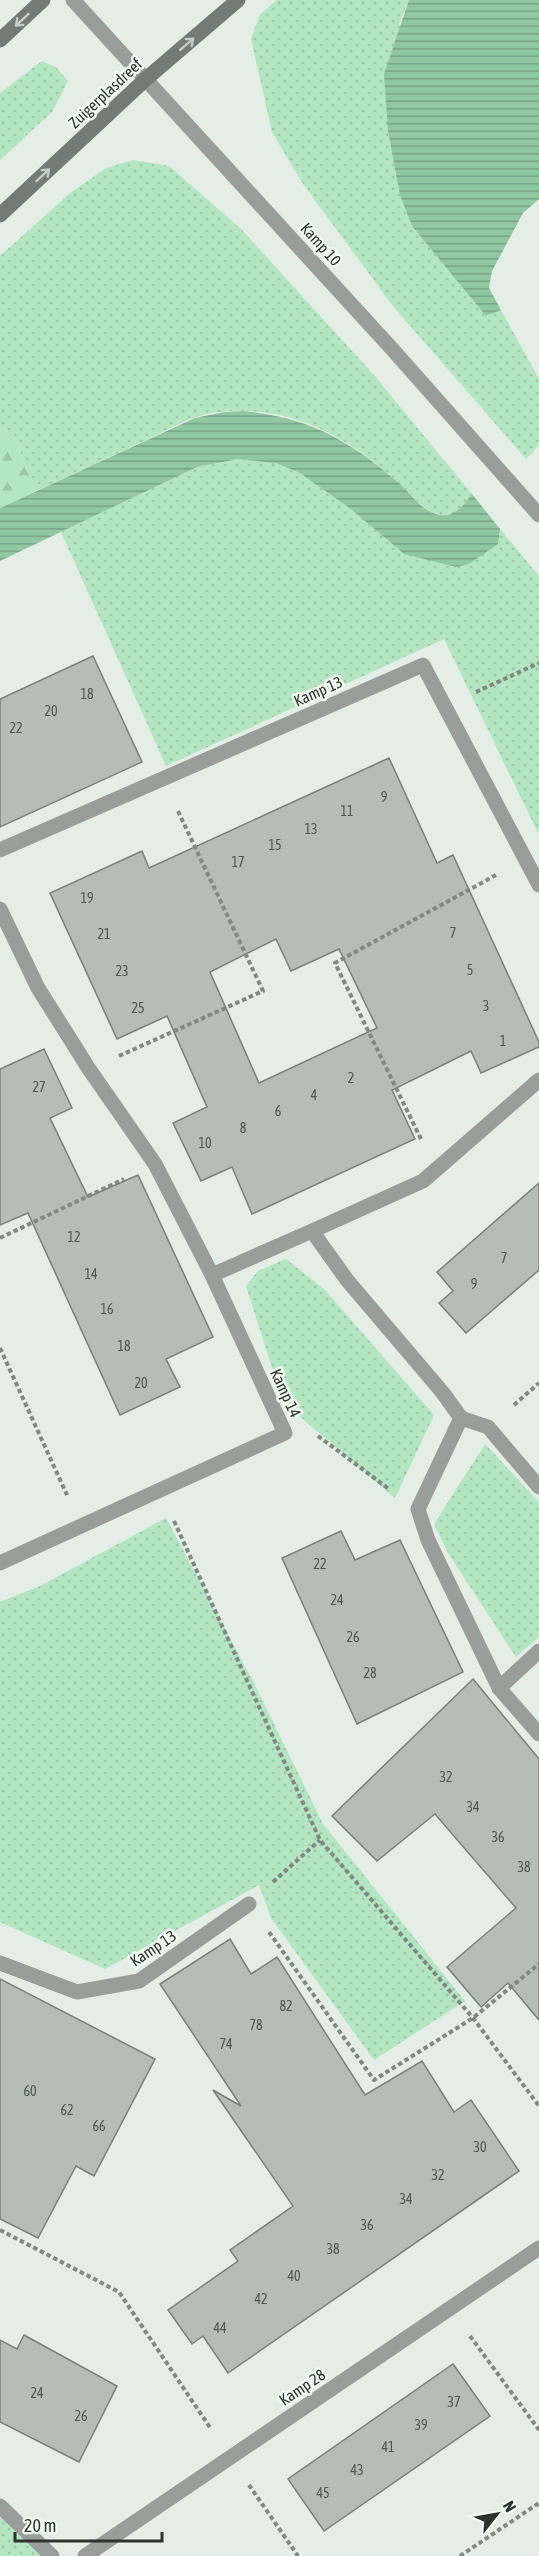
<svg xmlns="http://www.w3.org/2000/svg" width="539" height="2556" font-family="'Asap Condensed',sans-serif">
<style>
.grass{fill:url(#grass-dots)}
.forest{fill:url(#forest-firs)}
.water{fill:url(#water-rules)}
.building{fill:#b4bdb6;stroke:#79817b;stroke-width:1.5;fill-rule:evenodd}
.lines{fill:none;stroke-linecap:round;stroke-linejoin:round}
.path{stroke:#828984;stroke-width:4;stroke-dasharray:4.5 3;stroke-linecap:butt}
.street{stroke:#9a9e9b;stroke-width:15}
.secondary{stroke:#747a76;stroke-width:15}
.oneway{stroke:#c5cdc7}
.labels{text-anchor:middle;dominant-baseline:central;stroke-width:5;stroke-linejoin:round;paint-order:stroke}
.number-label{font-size:14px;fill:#505652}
.street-label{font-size:16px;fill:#2f3330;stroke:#f1faf3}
</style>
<defs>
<pattern id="grass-dots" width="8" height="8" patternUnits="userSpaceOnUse" patternTransform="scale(1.5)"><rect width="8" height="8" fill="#b4e6c2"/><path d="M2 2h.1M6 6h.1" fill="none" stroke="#9bc6a7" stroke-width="1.8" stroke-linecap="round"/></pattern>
<pattern id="forest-firs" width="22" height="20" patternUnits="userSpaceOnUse" patternTransform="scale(1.5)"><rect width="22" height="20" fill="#b4e6c2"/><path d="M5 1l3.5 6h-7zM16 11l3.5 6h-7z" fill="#9bc6a7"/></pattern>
<pattern id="water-rules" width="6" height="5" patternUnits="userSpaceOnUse" patternTransform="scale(1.5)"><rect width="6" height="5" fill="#91c8a2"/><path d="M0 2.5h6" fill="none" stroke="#77a384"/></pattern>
</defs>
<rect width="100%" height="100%" fill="#e4ede6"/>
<!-- grass -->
<g class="grass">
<path d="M 277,0 L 409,0 L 399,24 L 486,316 L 501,310 L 539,379 L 539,445 L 526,459 L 392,305 L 301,181 L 272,132 L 251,39 L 260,14 Z"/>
<path d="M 42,61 L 56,67 L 68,81 L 52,112 L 0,160 L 0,93 Z"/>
<path d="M 133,160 L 169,166 L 241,229 L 373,374 L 472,494 C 464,505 456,518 440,515 C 423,511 413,495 401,485 C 372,459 338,433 301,421 C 268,410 226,406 193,418 C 172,426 152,438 131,447 C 100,462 68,476 36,491 L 12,430 L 0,433 L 0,256 L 69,194 L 106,168 Z"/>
<path d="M 238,459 C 250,460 264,460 276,463 C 320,474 369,525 404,554 L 498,544 L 500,529 L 539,576 L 539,835 L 444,639 L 166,766 L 61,532 L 197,467 Z"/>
<path d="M 286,1259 L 324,1289 L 434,1415 L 395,1498 L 283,1402 L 246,1286 L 258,1271 Z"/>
<path d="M 485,1444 L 539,1502 L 539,1637 L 516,1657 L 448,1553 L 434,1524 Z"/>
<path d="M 166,1518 L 254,1683 L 323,1824 L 465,2001 L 374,2060 L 271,1918 L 259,1885 L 105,1969 L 0,1922 L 0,1602 L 40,1586 Z"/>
<path d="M 0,2512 L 43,2556 L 0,2556 Z"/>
</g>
<!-- forest -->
<path class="forest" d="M 12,430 L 36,491 L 0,508 L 0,433 Z"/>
<!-- water -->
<g class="water">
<path d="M 409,0 L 539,0 L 539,199 L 523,213 L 492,271 L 489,288 L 501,310 L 486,316 L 412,226 L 400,195 L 388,131 L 384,74 Z"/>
<path d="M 244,411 C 311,418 349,440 400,484 C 412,495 422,511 439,515 C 455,518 464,505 472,494 L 500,529 L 498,544 L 469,564 L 456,567 L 404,554 L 351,509 L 300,473 L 276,463 L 238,459 L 197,467 L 0,561 L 0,508 L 195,418 L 224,412 Z"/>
</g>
<!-- building -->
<g class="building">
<path d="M 93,656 L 142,762 L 0,827 L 0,699 Z"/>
<path d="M 389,758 L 437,863 L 453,855 L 539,1042 L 539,1047 L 481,1073 L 471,1051 L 392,1090 L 415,1139 L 252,1214 L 232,1167 L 201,1181 L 173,1123 L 207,1107 L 167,1016 L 117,1039 L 50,893 L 142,851 L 149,868 ZM 276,939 L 291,971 L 339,949 L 377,1028 L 259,1083 L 210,972 Z"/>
<path d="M 44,1049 L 72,1108 L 50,1118 L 88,1197 L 138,1175 L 213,1337 L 166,1359 L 180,1387 L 120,1415 L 28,1213 L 0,1225 L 0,1069 Z"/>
<path d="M 539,1183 L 539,1270 L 466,1333 L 439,1303 L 453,1291 L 437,1272 Z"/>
<path d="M 341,1531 L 355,1560 L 400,1540 L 463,1672 L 357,1724 L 282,1558 Z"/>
<path d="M 473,1679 L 539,1759 L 539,2020 L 508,1983 L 481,2007 L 447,1967 L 516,1908 L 435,1814 L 377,1861 L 332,1816 Z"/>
<path d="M 230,1939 L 251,1974 L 277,1957 L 365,2095 L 422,2061 L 454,2112 L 471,2100 L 519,2171 L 228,2373 L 203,2336 L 192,2344 L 168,2310 L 238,2261 L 230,2250 L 293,2206 L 213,2090 L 241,2106 L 160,1984 Z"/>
<path d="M 0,1979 L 155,2059 L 94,2176 L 76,2166 L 38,2238 L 0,2219 Z"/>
<path d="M 24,2335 L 117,2386 L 79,2462 L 0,2422 L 0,2340 L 17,2349 Z"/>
<path d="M 453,2364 L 490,2416 L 324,2531 L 288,2479 Z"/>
</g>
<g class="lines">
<!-- path -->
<g class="path">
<path d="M 476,692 L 539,663"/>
<path d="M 119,1056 L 263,991 L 177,809"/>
<path d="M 421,1139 L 335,963 L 496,875"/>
<path d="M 0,1238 L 124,1179"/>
<path d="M 0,1348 L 67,1495"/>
<path d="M 514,1405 L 539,1383"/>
<path d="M 318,1436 L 389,1489"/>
<path d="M 174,1521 L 320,1840 L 473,2018 L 539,2106"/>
<path d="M 273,1882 L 320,1840"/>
<path d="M 269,1932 L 374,2080 L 473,2018 L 539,1964"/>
<path d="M 0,2230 L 119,2292 L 211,2429"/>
<path d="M 470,2336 L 539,2430"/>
<path d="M 249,2485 L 298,2556"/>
<path d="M 460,2556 L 539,2503"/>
</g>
<!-- street -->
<g class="street">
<path d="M 73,0 L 393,350 L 539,515"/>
<path d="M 0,850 L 423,665 L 539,885"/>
<path d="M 0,909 L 38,988 L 89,1069 L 155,1164 L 212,1275"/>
<path d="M 539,1080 L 423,1181 L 312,1231 L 347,1280 L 443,1393 L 461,1418 L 418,1509 L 428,1540 L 499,1688 L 539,1734"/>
<path d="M 461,1418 L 488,1427 L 539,1487"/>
<path d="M 0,1563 L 285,1433 L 212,1275 L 312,1231"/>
<path d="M 499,1688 L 539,1651"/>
<path d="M 0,1963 L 77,1992 L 139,1981 L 249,1904"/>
<path d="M 0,2506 L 52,2556"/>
<path d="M 85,2556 L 539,2248"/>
</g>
<!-- secondary -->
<g class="secondary">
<path d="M 0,40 L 43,0"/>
<path d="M 0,215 L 147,78 L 238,0"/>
</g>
</g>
<!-- one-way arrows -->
<defs><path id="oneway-shaft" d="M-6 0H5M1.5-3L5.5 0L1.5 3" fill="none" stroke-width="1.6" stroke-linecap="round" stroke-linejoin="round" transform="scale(1.5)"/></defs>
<g class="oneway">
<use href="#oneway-shaft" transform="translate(22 20) rotate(137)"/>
<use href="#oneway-shaft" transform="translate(187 44) rotate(-41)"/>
<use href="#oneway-shaft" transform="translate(43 175) rotate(-43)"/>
</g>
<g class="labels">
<!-- number labels -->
<g class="number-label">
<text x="87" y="694">18</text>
<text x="51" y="711">20</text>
<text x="16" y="728">22</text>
<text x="384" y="797">9</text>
<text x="347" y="811">11</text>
<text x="311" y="829">13</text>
<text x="275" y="845">15</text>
<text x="238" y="862">17</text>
<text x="87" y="898">19</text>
<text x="453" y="933">7</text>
<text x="104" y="934">21</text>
<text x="470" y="970">5</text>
<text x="122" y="971">23</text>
<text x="486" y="1006">3</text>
<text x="138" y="1008">25</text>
<text x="503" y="1041">1</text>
<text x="351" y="1078">2</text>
<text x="39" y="1087">27</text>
<text x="314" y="1095">4</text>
<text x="278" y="1111">6</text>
<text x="243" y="1128">8</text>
<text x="205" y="1143">10</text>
<text x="74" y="1237">12</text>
<text x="504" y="1258">7</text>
<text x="91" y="1274">14</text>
<text x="474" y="1284">9</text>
<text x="107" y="1309">16</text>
<text x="124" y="1346">18</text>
<text x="141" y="1383">20</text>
<text x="320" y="1564">22</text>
<text x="337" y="1600">24</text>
<text x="353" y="1637">26</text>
<text x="370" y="1673">28</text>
<text x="446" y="1777">32</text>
<text x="473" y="1807">34</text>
<text x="498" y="1837">36</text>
<text x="524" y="1867">38</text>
<text x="286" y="2006">82</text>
<text x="256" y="2025">78</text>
<text x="226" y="2044">74</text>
<text x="30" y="2091">60</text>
<text x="67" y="2110">62</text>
<text x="99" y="2126">66</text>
<text x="480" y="2147">30</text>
<text x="438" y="2175">32</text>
<text x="406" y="2199">34</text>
<text x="367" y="2225">36</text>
<text x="333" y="2249">38</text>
<text x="294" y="2276">40</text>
<text x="261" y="2299">42</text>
<text x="220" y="2328">44</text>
<text x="37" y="2393">24</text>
<text x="454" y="2402">37</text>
<text x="81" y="2416">26</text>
<text x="421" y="2425">39</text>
<text x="388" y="2447">41</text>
<text x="357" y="2470">43</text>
<text x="323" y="2493">45</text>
</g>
<!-- street labels -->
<g class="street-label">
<text transform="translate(105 93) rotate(-43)">Zuigerplasdreef</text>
<text transform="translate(321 244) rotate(48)">Kamp 10</text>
<text transform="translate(318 691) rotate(-24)">Kamp 13</text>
<text transform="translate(286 1393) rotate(65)">Kamp 14</text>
<text transform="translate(153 1948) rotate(-34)">Kamp 13</text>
<text transform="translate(302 2387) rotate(-34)">Kamp 28</text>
</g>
</g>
<!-- north arrow -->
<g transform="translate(497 2514) rotate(59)" stroke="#f1faf3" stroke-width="4.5" paint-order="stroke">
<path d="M0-4.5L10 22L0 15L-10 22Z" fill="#2f3330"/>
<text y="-9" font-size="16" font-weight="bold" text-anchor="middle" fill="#2f3330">N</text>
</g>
<!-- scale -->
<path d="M15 2532v9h147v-9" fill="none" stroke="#2f3330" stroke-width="3"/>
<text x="24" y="2532" font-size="18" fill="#2f3330" stroke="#f1faf3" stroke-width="4.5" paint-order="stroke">20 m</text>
</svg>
